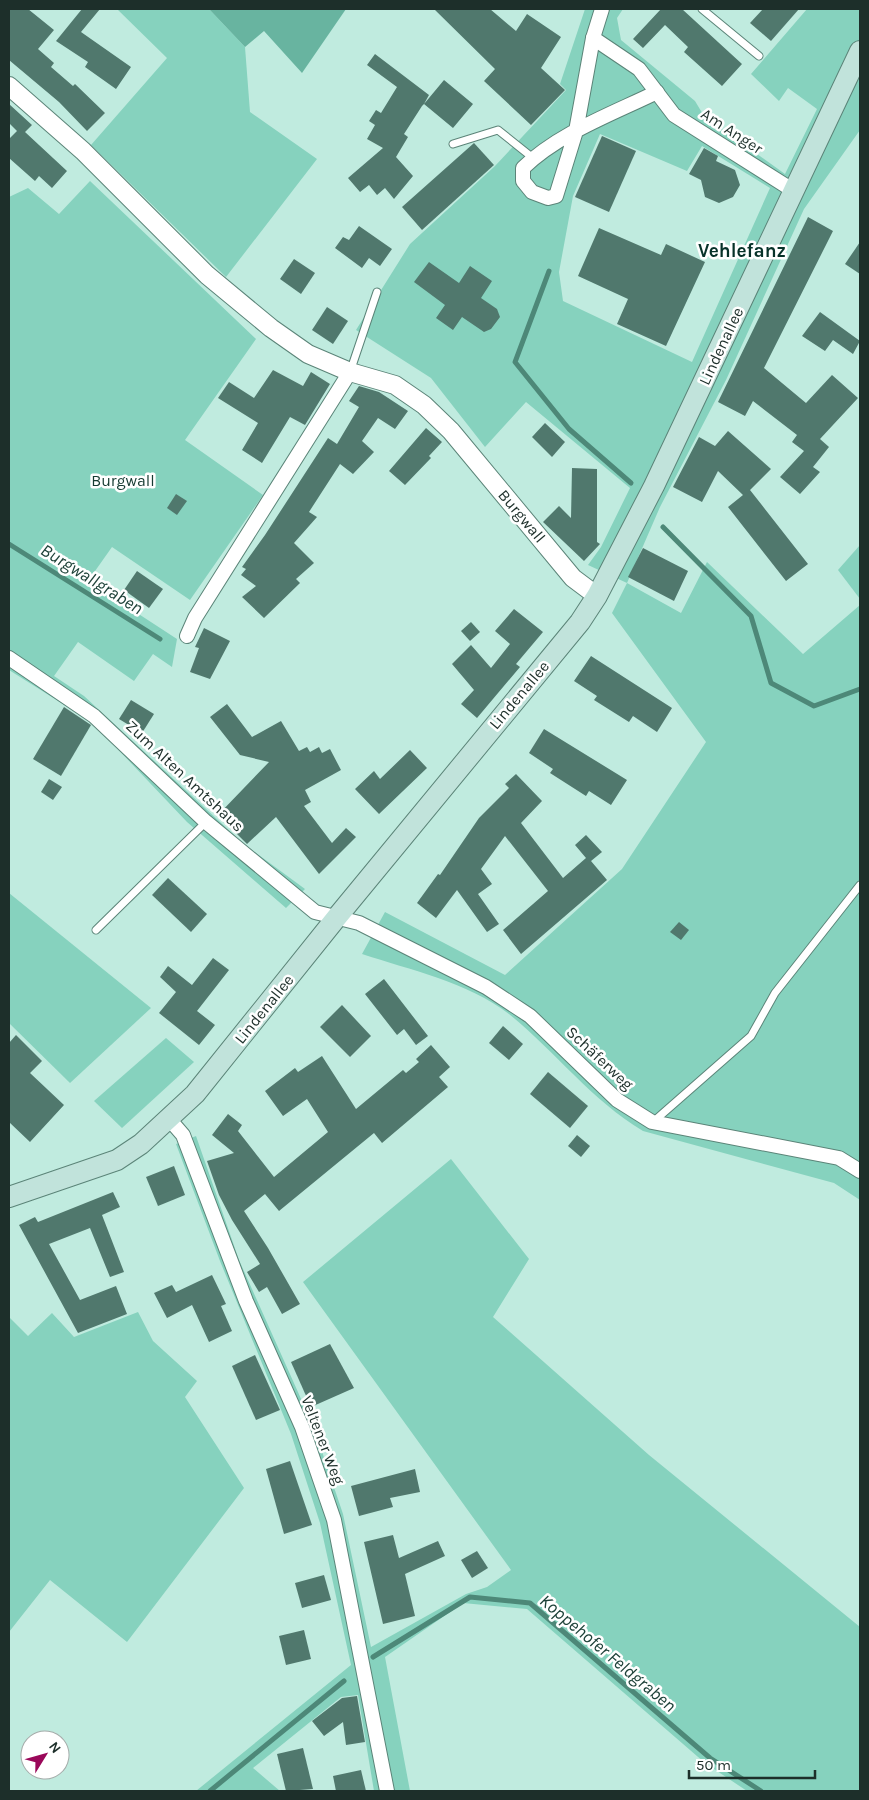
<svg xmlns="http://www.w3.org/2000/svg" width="869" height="1800" font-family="Karla,sans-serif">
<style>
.green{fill:#86d2be;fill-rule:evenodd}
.forest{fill:#68b4a0}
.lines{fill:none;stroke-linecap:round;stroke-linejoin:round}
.stream{stroke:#4d8878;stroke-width:5}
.building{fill:#50786d}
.service-casing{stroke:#5b8478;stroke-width:9}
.minor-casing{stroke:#5b8478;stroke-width:16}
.tertiary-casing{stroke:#5b8478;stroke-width:20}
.secondary-casing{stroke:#5b8478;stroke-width:22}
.service{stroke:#fff;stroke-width:7}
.minor{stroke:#fff;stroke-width:14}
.tertiary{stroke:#fff;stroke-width:18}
.secondary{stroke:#c1e3db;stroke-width:20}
.labels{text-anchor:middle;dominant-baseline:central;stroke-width:5;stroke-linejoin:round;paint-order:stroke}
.street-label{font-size:16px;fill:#1d2f2a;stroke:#fff}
.park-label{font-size:16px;fill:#163b32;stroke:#fff}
.water-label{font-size:18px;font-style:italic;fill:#1e4239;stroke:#fff}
.quarter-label{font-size:19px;font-weight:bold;fill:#073229;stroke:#fff}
</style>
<rect width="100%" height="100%" fill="#c0ebdf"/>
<!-- green -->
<g class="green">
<path d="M 117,9 L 209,9 L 245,47 L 250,112 L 317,159 L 226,277 L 91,145 L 167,58 Z"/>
<path d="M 585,9 L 623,9 L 617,18 L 621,40 L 695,101 L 704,116 L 785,174 L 817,109 L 788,88 L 779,101 L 751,74 L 807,9 L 860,9 L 860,130 L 804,209 L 726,380 L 660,507 L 627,583 L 681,613 L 707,562 L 803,654 L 860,605 L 860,1200 L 834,1183 L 643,1131 C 591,1100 555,1051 509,1014 C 468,982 410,970 362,954 L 385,912 L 505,975 L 622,869 L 706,742 L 612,613 L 627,583 L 588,565 L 601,547 L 630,488 L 526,402 L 485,447 L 431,378 L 356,330 L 410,244 L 495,166 L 566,90 L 560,84 ZM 600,134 L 687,171 L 702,146 L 770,188 L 692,362 L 563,301 L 559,272 L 573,196 Z"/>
<path d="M 90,181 L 256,339 L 185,440 L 263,495 L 190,600 L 112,547 L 88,581 L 177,639 L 172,667 L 153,654 L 134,681 L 78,642 L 54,676 L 84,696 L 245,845 L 305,889 L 286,908 L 187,822 L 93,723 L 9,670 L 9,197 L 28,188 L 59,214 Z"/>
<path d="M 860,545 L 860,599 L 838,570 Z"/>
<path d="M 9,893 L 151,1008 L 70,1083 L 9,1023 Z"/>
<path d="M 166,1038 L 194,1062 L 122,1128 L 94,1101 Z"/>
<path d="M 196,1136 L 239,1260 L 314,1428 L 343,1514 L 371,1647 L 466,1594 L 487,1587 L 511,1570 L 303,1282 L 451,1159 L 529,1259 L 493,1317 L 649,1455 L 860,1627 L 860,1791 L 747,1791 L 705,1763 L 527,1609 L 463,1603 L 385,1657 L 410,1791 L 374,1791 L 358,1695 L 341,1697 L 253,1768 L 280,1791 L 196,1791 L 351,1665 L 320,1523 L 291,1434 L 220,1261 L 176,1144 Z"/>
<path d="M 138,1312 L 153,1341 L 197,1381 L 185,1397 L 244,1488 L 127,1642 L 50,1580 L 9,1632 L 9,1317 L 28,1336 L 52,1313 L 74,1337 Z"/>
</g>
<!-- forest -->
<path class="forest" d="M 209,9 L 346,9 L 302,73 L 264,31 L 245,47 Z"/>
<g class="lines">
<!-- stream -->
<g class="stream">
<path d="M 549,271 L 515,362 L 569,429 L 631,483"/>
<path d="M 663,527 L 751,616 L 771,683 L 814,706 L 860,689"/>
<path d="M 9,544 L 160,639"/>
<path d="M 373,1657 L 470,1597 L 530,1603 L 710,1758 L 761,1791"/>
<path d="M 210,1791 L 344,1681"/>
</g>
</g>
<!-- building -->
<g class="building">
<path d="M 9,9 L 28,9 L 54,30 L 38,49 L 54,63 L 51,67 L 73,86 L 75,84 L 105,113 L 87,131 L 59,102 L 9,60 Z"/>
<path d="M 82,9 L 100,9 L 81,32 L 131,67 L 116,89 L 85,67 L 88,62 L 56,41 Z"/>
<path d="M 434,9 L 490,9 L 516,31 L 527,14 L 561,37 L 541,68 L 565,90 L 531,125 L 484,81 L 495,69 Z"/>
<path d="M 661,9 L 682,9 L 742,64 L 722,86 L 684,52 L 688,47 L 665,25 L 643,48 L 633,39 Z"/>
<path d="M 763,9 L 799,9 L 771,41 L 750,23 Z"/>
<path d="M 375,54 L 429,95 L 424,104 L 444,80 L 473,104 L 453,128 L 424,104 L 422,106 L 404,134 L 408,137 L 396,157 L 413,176 L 394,199 L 385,188 L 377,195 L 369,185 L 360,192 L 348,178 L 383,148 L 367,139 L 375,125 L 369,121 L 376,110 L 381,113 L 397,87 L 367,65 Z"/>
<path d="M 9,104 L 32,125 L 25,132 L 67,171 L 52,188 L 39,176 L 35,181 L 9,158 L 9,139 L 17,131 L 9,123 Z"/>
<path d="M 602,136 L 636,151 L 609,212 L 575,197 Z"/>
<path d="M 474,143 L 494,165 L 422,230 L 402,207 Z"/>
<path d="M 704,148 L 718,156 L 716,161 L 735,170 L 740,185 L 733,197 L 719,203 L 705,197 L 701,180 L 689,174 Z"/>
<path d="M 808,217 L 833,231 L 764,368 L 806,403 L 832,375 L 858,398 L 820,439 L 829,447 L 813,467 L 820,472 L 800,494 L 780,477 L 804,451 L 792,442 L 797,435 L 753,401 L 745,416 L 718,402 Z"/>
<path d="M 359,226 L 392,249 L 380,266 L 369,258 L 362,268 L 335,248 L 343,237 L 349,240 Z"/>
<path d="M 599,228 L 661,255 L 666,244 L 705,262 L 666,346 L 617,324 L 628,299 L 578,276 Z"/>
<path d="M 860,242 L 860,274 L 845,264 Z"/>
<path d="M 294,259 L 315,273 L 301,294 L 280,279 Z"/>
<path d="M 429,262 L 459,283 L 470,266 L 492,281 L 481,298 L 497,309 L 500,317 L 491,329 L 484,332 L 462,317 L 453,330 L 436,318 L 445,305 L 414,282 Z"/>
<path d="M 327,307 L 348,321 L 333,344 L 312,330 Z"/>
<path d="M 820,312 L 860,341 L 853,354 L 833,340 L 825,351 L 802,336 Z"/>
<path d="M 273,370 L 303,386 L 311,372 L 330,384 L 305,425 L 290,417 L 262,463 L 242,450 L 258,423 L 218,398 L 229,382 L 254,398 Z"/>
<path d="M 359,386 L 379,392 L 408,411 L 395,429 L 378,418 L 362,441 L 374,452 L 353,474 L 340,464 L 309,512 L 317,517 L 294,543 L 314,563 L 296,579 L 300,583 L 264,618 L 242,597 L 256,586 L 241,575 L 246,569 L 242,567 L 265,535 L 328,438 L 337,444 L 359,407 L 349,401 Z"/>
<path d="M 545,423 L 565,442 L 552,457 L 532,437 Z"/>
<path d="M 426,428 L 442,442 L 429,456 L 431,458 L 405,485 L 389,471 Z"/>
<path d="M 728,431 L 771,469 L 750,490 L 808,564 L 786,581 L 728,507 L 743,495 L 718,471 L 702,502 L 673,487 L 699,437 L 715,446 Z"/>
<path d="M 572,468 L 597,469 L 597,542 L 600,544 L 584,561 L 543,522 L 559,506 L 571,518 Z"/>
<path d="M 176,494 L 187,501 L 177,515 L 167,508 Z"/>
<path d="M 643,548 L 688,571 L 674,601 L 628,577 Z"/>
<path d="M 137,571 L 163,589 L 149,608 L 124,590 Z"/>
<path d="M 514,609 L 543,632 L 516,664 L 520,667 L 477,718 L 461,704 L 474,690 L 452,664 L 471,645 L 491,668 L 510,644 L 495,631 Z"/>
<path d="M 471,622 L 480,632 L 470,641 L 461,631 Z"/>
<path d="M 204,628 L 230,641 L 210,679 L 190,672 L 199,648 L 195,647 Z"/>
<path d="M 591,656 L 672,708 L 657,732 L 633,716 L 629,722 L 594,700 L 597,696 L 574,681 Z"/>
<path d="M 131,700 L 154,714 L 142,733 L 119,719 Z"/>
<path d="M 227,704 L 252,737 L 281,721 L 299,751 L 307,747 L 310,752 L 319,747 L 322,753 L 330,749 L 341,770 L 305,790 L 311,802 L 304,806 L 332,843 L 346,828 L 356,837 L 319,874 L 276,817 L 247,844 L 218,815 L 269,762 L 240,755 L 210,717 Z"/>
<path d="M 64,707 L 91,725 L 61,776 L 33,759 Z"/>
<path d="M 544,729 L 627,780 L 611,805 L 589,791 L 586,796 L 550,773 L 553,769 L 529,753 Z"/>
<path d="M 410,750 L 427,768 L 379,814 L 355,789 L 374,771 L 380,779 Z"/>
<path d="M 516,774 L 542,801 L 521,823 L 563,878 L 586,858 L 575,845 L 586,835 L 602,852 L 591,861 L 607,880 L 521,954 L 503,930 L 548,891 L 505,836 L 481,869 L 492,884 L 478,894 L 499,924 L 487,932 L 457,890 L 436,918 L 417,903 L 438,874 L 440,875 L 479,818 L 509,788 L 505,784 Z"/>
<path d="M 49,779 L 62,787 L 53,800 L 41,792 Z"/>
<path d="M 168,878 L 207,914 L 191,932 L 152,895 Z"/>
<path d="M 679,922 L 689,930 L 681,940 L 670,932 Z"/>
<path d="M 213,958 L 229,970 L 197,1011 L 215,1025 L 199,1045 L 159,1013 L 176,992 L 160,977 L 168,966 L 192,985 Z"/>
<path d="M 384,979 L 428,1036 L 416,1045 L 404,1029 L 397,1035 L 365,994 Z"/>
<path d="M 342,1005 L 371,1036 L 350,1057 L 320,1027 Z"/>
<path d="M 503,1026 L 523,1044 L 509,1060 L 489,1043 Z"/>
<path d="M 16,1035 L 42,1061 L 30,1073 L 64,1105 L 30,1142 L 9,1122 L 9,1043 Z"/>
<path d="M 431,1045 L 450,1067 L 439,1077 L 448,1087 L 382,1143 L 374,1133 L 279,1211 L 265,1194 L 244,1211 L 268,1248 L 300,1304 L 282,1314 L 267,1287 L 259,1292 L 247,1272 L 260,1264 L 232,1220 L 219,1195 L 207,1161 L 234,1153 L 212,1135 L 228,1114 L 242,1125 L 238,1131 L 274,1177 L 328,1132 L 307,1099 L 283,1116 L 265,1091 L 295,1068 L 298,1072 L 322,1056 L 356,1109 L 403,1070 L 406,1073 L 419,1062 L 416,1059 Z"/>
<path d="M 548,1072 L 588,1106 L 570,1128 L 530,1094 Z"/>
<path d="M 577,1135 L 590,1146 L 581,1157 L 568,1146 Z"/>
<path d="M 174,1166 L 185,1195 L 158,1206 L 146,1177 Z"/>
<path d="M 113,1192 L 120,1207 L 102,1215 L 124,1272 L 110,1277 L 90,1228 L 49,1244 L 80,1300 L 116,1286 L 127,1314 L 78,1333 L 19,1225 L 35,1217 L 38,1222 Z"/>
<path d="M 212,1275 L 226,1304 L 221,1306 L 232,1331 L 209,1342 L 192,1305 L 167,1318 L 154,1293 L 172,1285 L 176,1292 Z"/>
<path d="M 330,1344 L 354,1388 L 311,1407 L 291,1362 Z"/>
<path d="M 255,1355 L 280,1410 L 256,1420 L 232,1366 Z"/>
<path d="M 290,1461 L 312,1525 L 284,1534 L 266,1469 Z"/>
<path d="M 415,1469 L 420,1492 L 390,1498 L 393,1507 L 359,1516 L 351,1486 Z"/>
<path d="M 393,1535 L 399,1558 L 438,1541 L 445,1556 L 405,1574 L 415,1616 L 383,1624 L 364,1542 Z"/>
<path d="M 477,1551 L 488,1568 L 472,1578 L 461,1560 Z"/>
<path d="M 324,1575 L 331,1600 L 302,1608 L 295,1583 Z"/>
<path d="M 304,1630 L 311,1659 L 286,1665 L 279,1636 Z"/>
<path d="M 357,1696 L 365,1742 L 346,1745 L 343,1722 L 324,1736 L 312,1721 L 342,1698 Z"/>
<path d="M 303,1748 L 313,1789 L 286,1791 L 277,1754 Z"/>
<path d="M 361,1770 L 366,1791 L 336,1791 L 333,1776 Z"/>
</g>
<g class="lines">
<!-- service casing -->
<g class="service-casing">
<g id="service">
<path d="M 702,9 L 759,56"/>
<path d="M 453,144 L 498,130 L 533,158"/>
<path d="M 350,372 L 377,292"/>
<path d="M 96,930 L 206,822"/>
<path d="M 653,1122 L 751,1036 L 775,993 L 860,885"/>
</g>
</g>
<!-- minor casing -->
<g class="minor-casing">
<g id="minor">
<path d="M 602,9 L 593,38 L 576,131 L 556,196 L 548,198 L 532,192 L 523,181 L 523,168 C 559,133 612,114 657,92"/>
<path d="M 593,38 L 639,69 L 674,115 L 794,191"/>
<path d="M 187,636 L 195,618 L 350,372"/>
<path d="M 9,658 L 94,716 L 206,822 L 315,912 L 359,923 L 486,987 L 530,1016 L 617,1100 L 652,1122 L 839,1158 L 860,1171"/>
<path d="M 170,1120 L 183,1135 L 246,1301 L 302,1427 L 334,1520 L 387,1791"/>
</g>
</g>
<!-- tertiary casing -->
<g class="tertiary-casing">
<path id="tertiary" d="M 9,86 L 83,151 L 207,275 L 271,328 L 308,354 L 350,372 L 395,385 L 424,405 L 451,431 L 573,578 L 597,596"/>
</g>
<!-- secondary casing -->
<g class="secondary-casing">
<path id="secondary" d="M 9,1197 L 117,1160 L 141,1144 L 195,1094 L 337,917 L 580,622 L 597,596 L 654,486 L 860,51"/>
</g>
<!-- service -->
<use href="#service" class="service"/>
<!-- minor -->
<use href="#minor" class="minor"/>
<!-- tertiary -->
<use href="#tertiary" class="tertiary"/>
<!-- secondary -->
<use href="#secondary" class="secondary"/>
</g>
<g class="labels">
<!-- street labels -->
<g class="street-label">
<text transform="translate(732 131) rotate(33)">Am Anger</text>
<text transform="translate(721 346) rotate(-65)">Lindenallee</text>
<text transform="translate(522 516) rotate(50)">Burgwall</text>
<text transform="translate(519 695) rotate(-50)">Lindenallee</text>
<text transform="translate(185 776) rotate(43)">Zum Alten Amtshaus</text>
<text transform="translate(264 1009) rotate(-51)">Lindenallee</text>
<text transform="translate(600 1058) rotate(43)">Schäferweg</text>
<text transform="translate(323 1440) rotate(69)">Veltener Weg</text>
</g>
<!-- park labels -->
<g class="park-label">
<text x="123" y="480">Burgwall</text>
</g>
<!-- water labels -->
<g class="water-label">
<text transform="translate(92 579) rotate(32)">Burgwallgraben</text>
<text transform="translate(608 1653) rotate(40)">Koppehofer Feldgraben</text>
</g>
<!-- quarter labels -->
<g class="quarter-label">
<text x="742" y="251">Vehlefanz</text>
</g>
</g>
<!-- border -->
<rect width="869" height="1800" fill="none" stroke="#1d2f2a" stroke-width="20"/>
<!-- north arrow -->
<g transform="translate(45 1755) rotate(53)"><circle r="24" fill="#ffffff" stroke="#a5acaa"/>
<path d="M0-4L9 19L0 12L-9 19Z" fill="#9a085a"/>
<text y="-8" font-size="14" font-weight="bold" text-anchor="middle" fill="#1d2f2a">N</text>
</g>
<!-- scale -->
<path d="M689 1770v8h126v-8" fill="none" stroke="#1d2f2a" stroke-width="2.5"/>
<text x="696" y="1770" font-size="15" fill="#1d2f2a" stroke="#ffffff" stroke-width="4" paint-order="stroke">50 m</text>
</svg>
